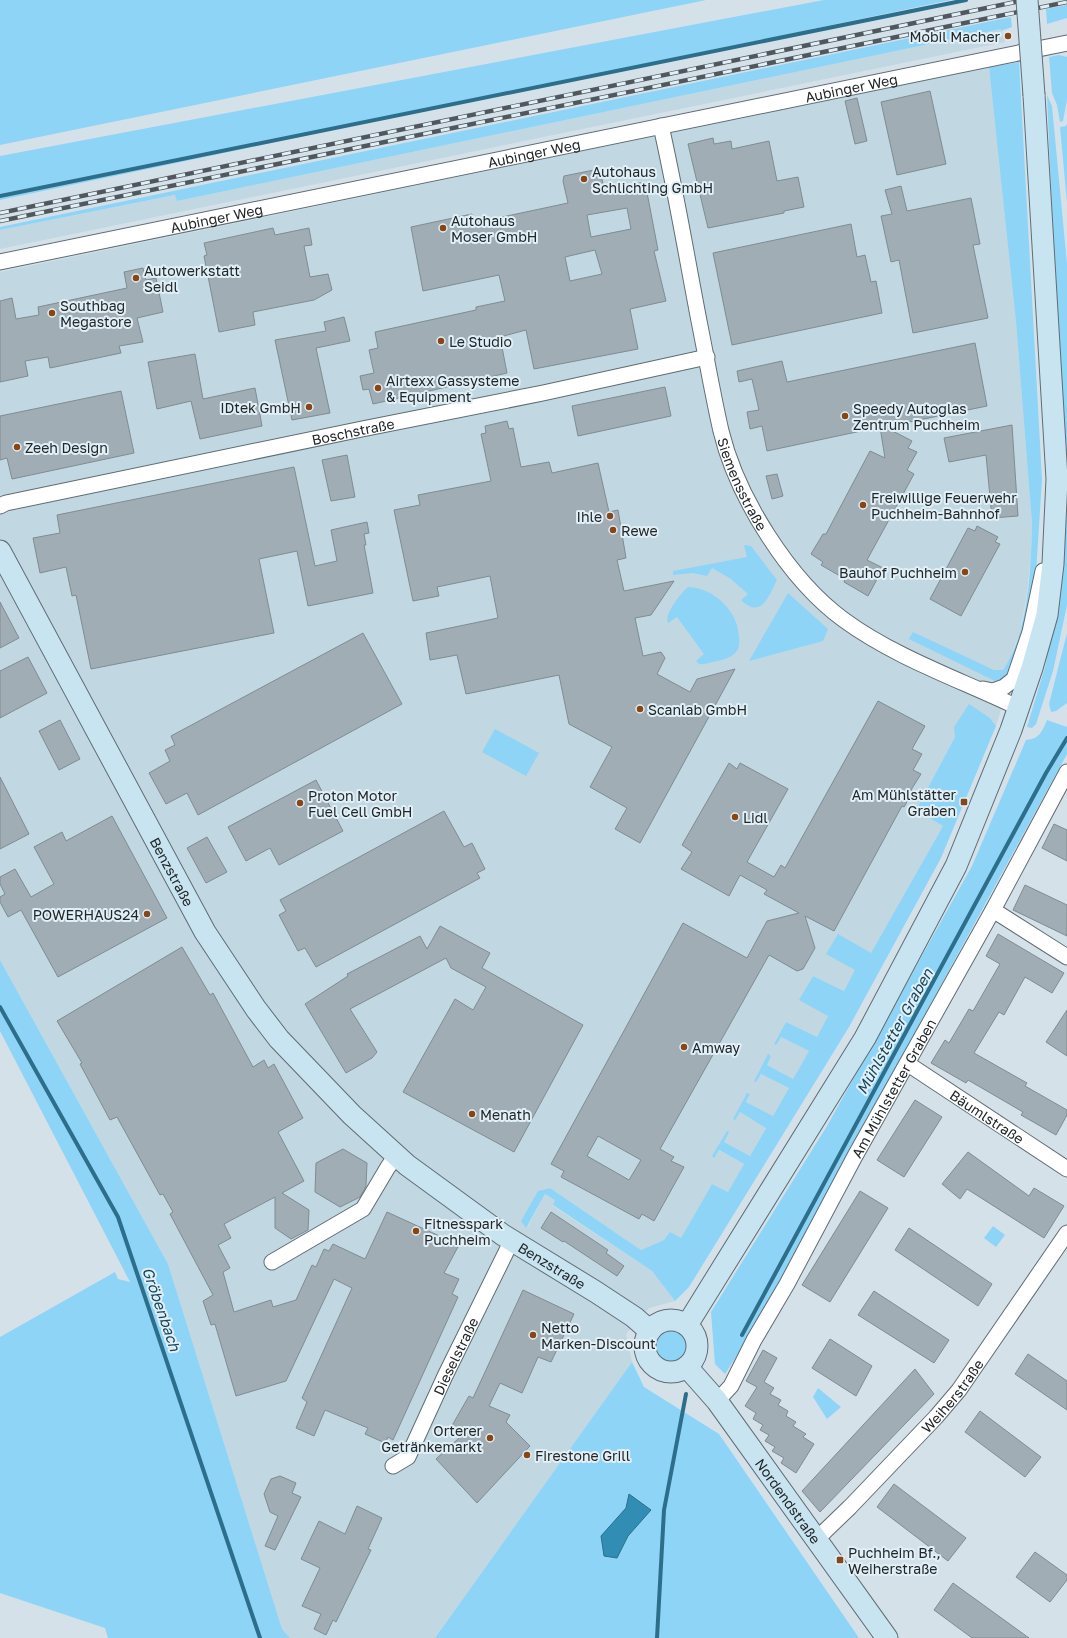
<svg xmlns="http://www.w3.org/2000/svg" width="1067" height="1638" font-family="'Golos Text',sans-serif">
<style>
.built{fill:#c1d7e2}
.green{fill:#8ed4f7}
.water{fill:#328db5;stroke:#2d6e8b}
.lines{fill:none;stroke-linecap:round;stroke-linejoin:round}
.stream{stroke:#2d6e8b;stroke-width:4}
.building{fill:#a0adb4;stroke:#7f8c93;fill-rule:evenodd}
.street-casing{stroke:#606c72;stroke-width:17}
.secondary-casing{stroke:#606c72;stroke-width:23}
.street{stroke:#fff;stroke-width:15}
.secondary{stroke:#c8e4f1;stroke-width:21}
.rail-casing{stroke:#51585d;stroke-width:4.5}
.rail{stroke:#e1eff6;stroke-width:3;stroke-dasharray:9;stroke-linecap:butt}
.secondary-bridge-casing{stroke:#606c72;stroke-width:23;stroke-linecap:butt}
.secondary-bridge{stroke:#c8e4f1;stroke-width:21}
.poi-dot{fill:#884516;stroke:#e1eff6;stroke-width:1.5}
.labels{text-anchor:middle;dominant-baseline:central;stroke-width:4;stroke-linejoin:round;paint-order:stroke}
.poi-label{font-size:14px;fill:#212629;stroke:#e1eff6;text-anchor:start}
.street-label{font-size:14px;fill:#212629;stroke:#e1eff6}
.water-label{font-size:15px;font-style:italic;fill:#14465c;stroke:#e1eff6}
</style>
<rect width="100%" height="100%" fill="#d4e1e9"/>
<!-- built -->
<g class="built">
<path d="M 1001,29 L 1005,42 L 0,249 L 0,230 L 176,195 L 177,201 Z"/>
<path d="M 989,67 L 1016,322 L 1032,523 L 1031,554 L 1027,593 L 1020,631 L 1009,661 L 1003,670 L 994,670 L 961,655 L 995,681 L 1013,671 L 996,726 L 990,718 L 955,737 L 916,810 L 943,826 L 871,953 L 856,969 L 844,991 L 813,976 L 800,999 L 828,1016 L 817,1037 L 786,1022 L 774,1044 L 781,1037 L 809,1051 L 793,1079 L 767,1065 L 771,1056 L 768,1055 L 754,1081 L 761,1074 L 789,1088 L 773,1116 L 746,1102 L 750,1094 L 747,1094 L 740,1112 L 766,1127 L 750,1156 L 724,1142 L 727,1131 L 714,1157 L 718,1150 L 744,1164 L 728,1192 L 712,1184 L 681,1238 L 664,1240 L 641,1250 L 550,1188 L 538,1191 L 527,1228 L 545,1194 L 556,1200 L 553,1206 L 652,1271 L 675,1301 L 649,1308 L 626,1334 L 632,1362 L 435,1638 L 290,1638 L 282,1629 L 168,1264 L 0,960 L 0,272 Z"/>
</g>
<!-- green -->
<g class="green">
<path d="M 0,0 L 706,0 L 0,145 Z"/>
<path d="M 824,0 L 951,0 L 0,200 L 0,156 Z"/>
<path d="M 1067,5 L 1067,18 L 1047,24 L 1046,9 Z"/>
<path d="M 1011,17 L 1012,27 L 1001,31 L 1001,29 L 177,201 L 175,195 L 0,230 L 0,227 Z"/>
<path d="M 1059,55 L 1067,57 L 1067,100 L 1063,121 L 1060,122 L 1057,105 L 1052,93 L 1049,57 Z"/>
<path d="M 1019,62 L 1042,480 L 1036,572 L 1029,616 L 1013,671 L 1006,678 L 995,681 L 909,639 L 913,632 L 994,670 L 1003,670 C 1029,632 1031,568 1032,523 L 1016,322 L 989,67 Z"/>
<path d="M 1047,95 L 1052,106 L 1067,264 L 1067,605 L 1053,671 L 1036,724 L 1032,728 L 1027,727 L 1045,667 L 1060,594 L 1065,520 Z"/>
<path d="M 1067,123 L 1067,203 L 1060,127 L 1066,126 Z"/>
<path d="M 744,545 L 751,546 L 777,580 C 769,596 761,620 741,600 L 748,594 L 731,579 L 712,568 L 707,576 L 693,573 L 673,575 L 673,571 L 747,557 Z"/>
<path d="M 688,587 C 714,588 738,611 739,637 C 739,642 740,648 736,652 C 732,657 723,660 717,661 C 711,662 705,665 699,664 L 696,661 L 704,654 L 677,617 L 668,623 C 664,614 681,593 688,587 Z"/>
<path d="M 788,593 L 828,629 L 823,641 L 749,661 Z"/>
<path d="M 1067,633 L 1067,703 L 1056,711 L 1051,712 L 1049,704 Z"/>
<path d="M 969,704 L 990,718 L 996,726 L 941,858 L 849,1027 L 689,1287 L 675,1301 L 652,1271 L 553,1205 L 555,1200 L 545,1194 L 526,1228 L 521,1221 L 538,1191 L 550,1188 L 641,1250 L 664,1240 L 670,1232 L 681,1238 L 712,1184 L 728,1192 L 744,1164 L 719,1150 L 714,1158 L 712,1156 L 727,1131 L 729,1132 L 724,1142 L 750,1156 L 766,1128 L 740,1112 L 735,1120 L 733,1119 L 747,1093 L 750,1094 L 746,1102 L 773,1116 L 789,1088 L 761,1074 L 756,1082 L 754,1081 L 768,1054 L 771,1056 L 767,1065 L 793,1079 L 809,1051 L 781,1037 L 776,1045 L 774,1044 L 786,1022 L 817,1037 L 828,1016 L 799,1000 L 813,976 L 844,991 L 855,970 L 826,954 L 838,934 L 871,953 L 943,826 L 916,810 L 955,737 L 954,727 Z"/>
<path d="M 1047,720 L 1067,727 L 1067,754 L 749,1337 L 725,1374 L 715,1364 L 711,1312 L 827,1126 L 972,866 L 1026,740 C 1039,739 1042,732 1047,720 Z"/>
<path d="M 495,729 L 539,753 L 526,776 L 482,752 Z"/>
<path d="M 0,960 L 168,1264 L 282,1629 L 290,1638 L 108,1638 L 105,1628 L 0,1593 L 0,1337 L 115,1272 L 118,1279 L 130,1282 L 0,1031 Z"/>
<path d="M 993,1226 L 1005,1235 L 996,1247 L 984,1238 Z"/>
<circle cx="671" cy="1346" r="21"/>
<path d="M 632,1362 L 644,1387 L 719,1434 L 859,1638 L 435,1638 Z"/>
<path d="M 818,1388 L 841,1407 L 827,1419 L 813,1397 Z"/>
</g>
<!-- water -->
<path class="water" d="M 629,1494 L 651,1510 L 628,1536 L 617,1558 L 604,1556 L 601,1536 L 626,1508 Z"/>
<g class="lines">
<!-- stream -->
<g class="stream">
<path d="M 0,196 L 966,0"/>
<path d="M 0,1007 L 118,1217 L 260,1638"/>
<path d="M 742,1335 L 1046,773 L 1067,738"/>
<path d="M 657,1638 L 664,1510 L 686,1394"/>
</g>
</g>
<!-- building -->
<g class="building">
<path d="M 930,91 L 946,164 L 897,175 L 881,102 Z"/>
<path d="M 857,98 L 867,141 L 855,144 L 845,101 Z"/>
<path d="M 713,138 L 714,144 L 731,141 L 732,149 L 769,141 L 777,181 L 798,177 L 804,207 L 784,211 L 784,213 L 708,228 L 688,144 Z"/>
<path d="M 599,169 L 605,190 L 645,182 L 658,250 L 654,251 L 666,301 L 630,309 L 638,349 L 534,369 L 526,330 L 500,337 L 507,373 L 373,404 L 369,389 L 363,390 L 360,376 L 374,373 L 369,350 L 378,348 L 375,332 L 476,310 L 476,307 L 505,301 L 499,275 L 423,291 L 411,227 L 472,214 L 474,223 L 568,203 L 563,181 L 564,176 ZM 627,208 L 631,229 L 591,237 L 587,215 ZM 595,250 L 602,274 L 570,281 L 565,257 Z"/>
<path d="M 901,186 L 907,211 L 971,198 L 980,244 L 973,245 L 988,318 L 913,333 L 899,260 L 891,262 L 881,216 L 892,214 L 885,190 Z"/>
<path d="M 851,224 L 857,257 L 865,255 L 871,282 L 876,281 L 882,313 L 732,345 L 713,253 Z"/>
<path d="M 273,228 L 275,235 L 309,228 L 312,245 L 304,246 L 310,277 L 328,274 L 332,290 L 314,300 L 253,312 L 255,325 L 219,332 L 204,256 L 207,255 L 204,243 Z"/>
<path d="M 143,268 L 146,280 L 156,278 L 163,312 L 137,318 L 143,342 L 119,346 L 121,353 L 50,368 L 48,357 L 25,361 L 28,376 L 0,382 L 0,301 L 12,298 L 16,319 L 39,315 L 38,307 L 127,288 L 124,272 Z"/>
<path d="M 344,317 L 350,341 L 316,348 L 330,413 L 292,420 L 275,340 L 326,331 L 324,322 Z"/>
<path d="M 975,343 L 987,406 L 885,427 L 912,441 L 908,448 L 917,452 L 907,470 L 914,474 L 867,560 L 883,568 L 868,596 L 844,582 L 845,579 L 821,565 L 823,562 L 811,554 L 823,534 L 826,534 L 870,451 L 885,458 L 880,427 L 767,451 L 762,426 L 750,429 L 747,412 L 759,410 L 752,379 L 739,382 L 737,371 L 782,361 L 787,382 Z"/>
<path d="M 195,354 L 203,399 L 255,388 L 262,426 L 200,439 L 191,401 L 157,409 L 148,362 Z"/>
<path d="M 665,387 L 671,416 L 578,436 L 572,406 Z"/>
<path d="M 121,391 L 134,453 L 12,479 L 7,458 L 0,460 L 0,416 Z"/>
<path d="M 507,421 L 509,429 L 513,428 L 521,467 L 549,462 L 552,473 L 598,463 L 609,512 L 618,510 L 626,558 L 617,560 L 624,591 L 674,581 L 651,615 L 635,618 L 643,656 L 661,652 L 665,658 L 657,674 L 690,692 L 697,679 L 735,669 L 640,843 L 615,829 L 627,808 L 590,787 L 612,747 L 569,724 L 559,675 L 466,694 L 457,655 L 430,660 L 426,633 L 498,618 L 490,576 L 437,587 L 439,596 L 413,601 L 394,510 L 420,505 L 418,495 L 491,481 L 481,434 L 486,433 L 485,426 Z"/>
<path d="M 1012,425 L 1018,516 L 992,518 L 986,455 L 949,462 L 944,438 Z"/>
<path d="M 347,455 L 355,497 L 331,501 L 322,460 Z"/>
<path d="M 294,467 L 315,566 L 337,561 L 331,530 L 367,522 L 369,533 L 364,534 L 366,545 L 364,545 L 373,593 L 308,606 L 297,551 L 259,559 L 274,633 L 91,669 L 76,595 L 72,596 L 66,567 L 40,573 L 33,538 L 60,533 L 57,515 Z"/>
<path d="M 777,474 L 783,496 L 772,499 L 766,476 Z"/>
<path d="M 977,526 L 998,537 L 995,542 L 1000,544 L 961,616 L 930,599 L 968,528 L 975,531 Z"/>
<path d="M 0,602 L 19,638 L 0,648 Z"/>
<path d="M 363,633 L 402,704 L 198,815 L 187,793 L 166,804 L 149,773 L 170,761 L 165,750 L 175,745 L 171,736 Z"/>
<path d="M 28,657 L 47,693 L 0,718 L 0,671 Z"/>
<path d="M 878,701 L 925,726 L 912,749 L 922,754 L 913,770 L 921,774 L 911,790 L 913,791 L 904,807 L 902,806 L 834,931 L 805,916 L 815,948 L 803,969 L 797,971 L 769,955 L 660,1149 L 674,1157 L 671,1161 L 684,1167 L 654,1221 L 642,1214 L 639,1219 L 561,1177 L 564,1171 L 551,1164 L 683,923 L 747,958 L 767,921 L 799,913 L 764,894 L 767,890 L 740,875 L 729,896 L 681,869 L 692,852 L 682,845 L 729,763 L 737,769 L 740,763 L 788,789 L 747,862 L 774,877 L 781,865 L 785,868 ZM 598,1136 L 641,1160 L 629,1180 L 587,1156 Z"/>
<path d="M 60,720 L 80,759 L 59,770 L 39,731 Z"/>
<path d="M 0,777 L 29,834 L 0,849 Z"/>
<path d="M 316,780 L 343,831 L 279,865 L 270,848 L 246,861 L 228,827 Z"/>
<path d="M 444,811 L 464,847 L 472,843 L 485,869 L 477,873 L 480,878 L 316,967 L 305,948 L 298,951 L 279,915 L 286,911 L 280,900 Z"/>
<path d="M 112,816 L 167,918 L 58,977 L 21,910 L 8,917 L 0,902 L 0,897 L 5,894 L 0,884 L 0,877 L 15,869 L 31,897 L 54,884 L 34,847 L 62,832 L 66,841 Z"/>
<path d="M 1054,824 L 1067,830 L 1067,861 L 1042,848 Z"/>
<path d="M 207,837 L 227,872 L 206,883 L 187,848 Z"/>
<path d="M 1025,885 L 1067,905 L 1067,936 L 1013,910 Z"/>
<path d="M 440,926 L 490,953 L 482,968 L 583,1025 L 514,1152 L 403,1092 L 455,999 L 473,1010 L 486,987 L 451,968 L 446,958 L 350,1009 L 377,1052 L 372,1058 L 346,1073 L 305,1004 L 348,976 L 347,974 L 420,936 L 427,949 Z"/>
<path d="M 998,934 L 1064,973 L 1052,993 L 1025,977 L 1004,1015 L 999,1012 L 974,1053 L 1027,1083 L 1025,1086 L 1067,1110 L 1067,1115 L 1056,1135 L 1021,1115 L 1023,1112 L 968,1080 L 966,1083 L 931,1063 L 945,1040 L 949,1043 L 969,1009 L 973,1011 L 1000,964 L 986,956 Z"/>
<path d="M 182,947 L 210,995 L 213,993 L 253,1067 L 264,1060 L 268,1068 L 274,1064 L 303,1118 L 278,1132 L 304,1181 L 282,1193 L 309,1210 L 308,1230 L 291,1239 L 275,1228 L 275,1197 L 224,1224 L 231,1238 L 218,1245 L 230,1268 L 223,1272 L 234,1312 L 271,1300 L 273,1307 L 296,1300 L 312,1265 L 316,1267 L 324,1249 L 329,1251 L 333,1244 L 365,1259 L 387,1212 L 459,1245 L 444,1273 L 459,1279 L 452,1294 L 458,1297 L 393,1440 L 388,1437 L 385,1443 L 365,1434 L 368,1428 L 325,1410 L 314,1436 L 296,1428 L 307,1402 L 302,1398 L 352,1288 L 334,1279 L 286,1381 L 236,1396 L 215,1324 L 211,1325 L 203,1301 L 213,1295 L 170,1214 L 173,1212 L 163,1194 L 160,1195 L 117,1117 L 110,1120 L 80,1064 L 82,1063 L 57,1021 Z"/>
<path d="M 1067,1010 L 1067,1056 L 1046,1042 Z"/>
<path d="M 915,1100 L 942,1117 L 904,1177 L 877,1160 Z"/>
<path d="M 343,1149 L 367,1163 L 366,1186 L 360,1197 L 340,1207 L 315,1192 L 316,1163 Z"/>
<path d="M 968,1152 L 1029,1196 L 1034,1188 L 1064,1206 L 1044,1238 L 967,1189 L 960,1199 L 942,1184 Z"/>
<path d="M 860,1191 L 888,1208 L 830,1302 L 802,1285 Z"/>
<path d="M 551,1212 L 608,1250 L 606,1253 L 624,1266 L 617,1276 L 564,1241 L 563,1242 L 541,1228 Z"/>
<path d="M 909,1228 L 992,1284 L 978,1306 L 895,1250 Z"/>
<path d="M 523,1290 L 574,1314 L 551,1362 L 538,1357 L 522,1393 L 500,1383 L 489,1406 L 510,1415 L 506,1422 L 530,1446 L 477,1503 L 436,1459 L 459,1438 L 450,1429 L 469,1396 L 473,1398 Z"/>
<path d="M 874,1291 L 949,1340 L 934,1363 L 858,1315 Z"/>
<path d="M 830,1339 L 872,1366 L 856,1396 L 812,1368 Z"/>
<path d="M 763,1350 L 777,1358 L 764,1382 L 774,1388 L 770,1394 L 781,1400 L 778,1405 L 788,1411 L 786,1416 L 796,1422 L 793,1426 L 806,1434 L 803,1437 L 814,1444 L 796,1473 L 781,1463 L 784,1458 L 772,1451 L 775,1447 L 765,1441 L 769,1435 L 760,1430 L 763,1425 L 753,1419 L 756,1413 L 745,1406 L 757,1387 L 746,1381 Z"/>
<path d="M 1028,1354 L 1067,1381 L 1067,1410 L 1015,1374 Z"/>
<path d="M 915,1369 L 934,1394 L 820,1512 L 802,1491 Z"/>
<path d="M 980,1411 L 1041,1457 L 1025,1477 L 965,1432 Z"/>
<path d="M 280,1476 L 296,1483 L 292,1493 L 301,1497 L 275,1550 L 265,1546 L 278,1516 L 270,1512 L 264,1494 L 271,1479 Z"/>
<path d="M 894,1484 L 966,1538 L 948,1561 L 877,1507 Z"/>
<path d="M 357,1506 L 382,1518 L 368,1549 L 371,1550 L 336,1622 L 333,1620 L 326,1635 L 314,1629 L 321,1614 L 302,1606 L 320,1568 L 301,1559 L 319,1521 L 345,1534 Z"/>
<path d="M 1035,1552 L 1067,1575 L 1067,1580 L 1050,1602 L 1016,1577 Z"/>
<path d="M 953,1583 L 1029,1638 L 972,1638 L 934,1610 Z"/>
</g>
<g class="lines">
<!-- street casing -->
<g class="street-casing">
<g id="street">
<path id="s1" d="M 661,126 C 676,192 687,259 700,326 C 707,361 713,396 721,431 C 737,497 789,580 844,620 C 896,658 961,680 1019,708"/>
<path id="s2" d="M 0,262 L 1067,43"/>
<path id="s3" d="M 0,506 L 6,503 L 362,429 L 543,393 L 707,357"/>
<path d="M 983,689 L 993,691 L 1004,687 L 1014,679 L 1030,632 L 1043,571"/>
<path d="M 993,910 L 1067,957"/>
<path id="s4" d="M 908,1064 L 1067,1169"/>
<path d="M 272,1262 L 363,1209 L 388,1167 L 396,1156"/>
<path id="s5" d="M 717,1401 L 731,1386 L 754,1340 L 787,1284 L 855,1156 L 993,910 L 1067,772"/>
<path id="s6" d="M 393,1466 L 408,1457 L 445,1376 L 512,1240"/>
<path id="s7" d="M 815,1538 L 824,1532 L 850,1507 L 936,1417 L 959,1390 L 1067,1233"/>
</g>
</g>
<!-- secondary casing -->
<g class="secondary-casing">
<g id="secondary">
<path id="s8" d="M 0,551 L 205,932 L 256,1009 L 279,1039 L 352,1115 L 407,1165 L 503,1235 L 596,1292 L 634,1317 L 650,1331"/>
<circle cx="671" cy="1346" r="26"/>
<path d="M 687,1325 L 865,1038 L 956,866 L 1011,730 L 1032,668 L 1047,615 L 1053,564 L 1057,479 L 1034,95"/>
<path id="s9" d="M 687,1367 L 717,1401 L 887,1638"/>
</g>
</g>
<!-- street -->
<use href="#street" class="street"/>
<!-- secondary -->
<use href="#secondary" class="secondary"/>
<!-- rail casing -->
<g class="rail-casing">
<g id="rail">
<path d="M 0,213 L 1025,0"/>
<path d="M 0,221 L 1067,2"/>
</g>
</g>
<!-- rail -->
<use href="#rail" class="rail"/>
<!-- secondary-bridge casing -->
<g class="secondary-bridge-casing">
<path id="secondary-bridge" d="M 1027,0 L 1034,95"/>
</g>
<!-- secondary-bridge -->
<use href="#secondary-bridge" class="secondary-bridge"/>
</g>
<!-- markers -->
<g class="poi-dot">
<circle cx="1008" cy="36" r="4"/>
<circle cx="584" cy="179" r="4"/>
<circle cx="443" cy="228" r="4"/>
<circle cx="136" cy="278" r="4"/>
<circle cx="52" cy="313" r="4"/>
<circle cx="441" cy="341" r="4"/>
<circle cx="378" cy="388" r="4"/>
<circle cx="309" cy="407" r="4"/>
<circle cx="845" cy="416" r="4"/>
<circle cx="17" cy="447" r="4"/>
<circle cx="863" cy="505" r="4"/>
<circle cx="610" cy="516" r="4"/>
<circle cx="613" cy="530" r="4"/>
<circle cx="965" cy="572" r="4"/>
<circle cx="640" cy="709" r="4"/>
<rect x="960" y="798" width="8" height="8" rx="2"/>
<circle cx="300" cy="803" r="4"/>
<circle cx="735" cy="817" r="4"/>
<circle cx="147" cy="914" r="4"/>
<circle cx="684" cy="1047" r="4"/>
<circle cx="472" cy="1114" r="4"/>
<circle cx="416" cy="1231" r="4"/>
<circle cx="533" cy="1335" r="4"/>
<circle cx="490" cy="1438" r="4"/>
<circle cx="527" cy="1455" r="4"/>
<rect x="836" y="1556" width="8" height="8" rx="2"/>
</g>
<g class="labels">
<!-- poi labels -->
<g class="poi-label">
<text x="1000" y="36" text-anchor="end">Mobil Macher</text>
<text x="592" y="171">Autohaus<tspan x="592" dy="16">Schlichting GmbH</tspan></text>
<text x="451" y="220">Autohaus<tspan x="451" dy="16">Moser GmbH</tspan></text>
<text x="144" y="270">Autowerkstatt<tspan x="144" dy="16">Seidl</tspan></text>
<text x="60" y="305">Southbag<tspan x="60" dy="16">Megastore</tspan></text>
<text x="449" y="341">Le Studio</text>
<text x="386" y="380">Airtexx Gassysteme<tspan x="386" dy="16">&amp; Equipment</tspan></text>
<text x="301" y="407" text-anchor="end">IDtek GmbH</text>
<text x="853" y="408">Speedy Autoglas<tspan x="853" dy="16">Zentrum Puchheim</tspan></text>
<text x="25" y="447">Zeeh Design</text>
<text x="871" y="497">Freiwillige Feuerwehr<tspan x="871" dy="16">Puchheim-Bahnhof</tspan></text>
<text x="602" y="516" text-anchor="end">Ihle</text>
<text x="621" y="530">Rewe</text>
<text x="957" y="572" text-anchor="end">Bauhof Puchheim</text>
<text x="648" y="709">Scanlab GmbH</text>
<text x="956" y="794" text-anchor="end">Am Mühlstätter<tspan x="956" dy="16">Graben</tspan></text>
<text x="308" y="795">Proton Motor<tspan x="308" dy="16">Fuel Cell GmbH</tspan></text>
<text x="743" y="817">Lidl</text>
<text x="139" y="914" text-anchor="end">POWERHAUS24</text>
<text x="692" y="1047">Amway</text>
<text x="480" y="1114">Menath</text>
<text x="424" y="1223">Fitnesspark<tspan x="424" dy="16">Puchheim</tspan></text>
<text x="541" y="1327">Netto<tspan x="541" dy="16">Marken-Discount</tspan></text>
<text x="482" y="1430" text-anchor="end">Orterer<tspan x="482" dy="16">Getränkemarkt</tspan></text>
<text x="535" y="1455">Firestone Grill</text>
<text x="848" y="1552">Puchheim Bf.,<tspan x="848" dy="16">Weiherstraße</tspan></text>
</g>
<!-- street labels -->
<g class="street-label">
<text stroke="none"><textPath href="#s2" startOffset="869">Aubinger Weg</textPath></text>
<text stroke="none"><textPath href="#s2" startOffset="545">Aubinger Weg</textPath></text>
<text stroke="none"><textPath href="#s2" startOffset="221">Aubinger Weg</textPath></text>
<text stroke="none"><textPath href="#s3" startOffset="361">Boschstraße</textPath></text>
<text stroke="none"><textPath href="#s1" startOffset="368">Siemensstraße</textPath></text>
<text stroke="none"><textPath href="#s8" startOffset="364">Benzstraße</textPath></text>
<text stroke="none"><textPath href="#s5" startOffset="360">Am Mühlstetter Graben</textPath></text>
<text stroke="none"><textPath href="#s4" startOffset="95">Bäumlstraße</textPath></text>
<text stroke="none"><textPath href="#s8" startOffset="919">Benzstraße</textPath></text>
<text stroke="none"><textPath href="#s6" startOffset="129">Dieselstraße</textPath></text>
<text stroke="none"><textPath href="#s7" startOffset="198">Weiherstraße</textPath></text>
<text stroke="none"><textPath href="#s9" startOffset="168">Nordendstraße</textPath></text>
</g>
<!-- water labels -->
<g class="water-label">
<text transform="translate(894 1031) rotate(-61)">Mühlstetter Graben</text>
<text transform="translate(162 1309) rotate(71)">Gröbenbach</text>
</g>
</g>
</svg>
